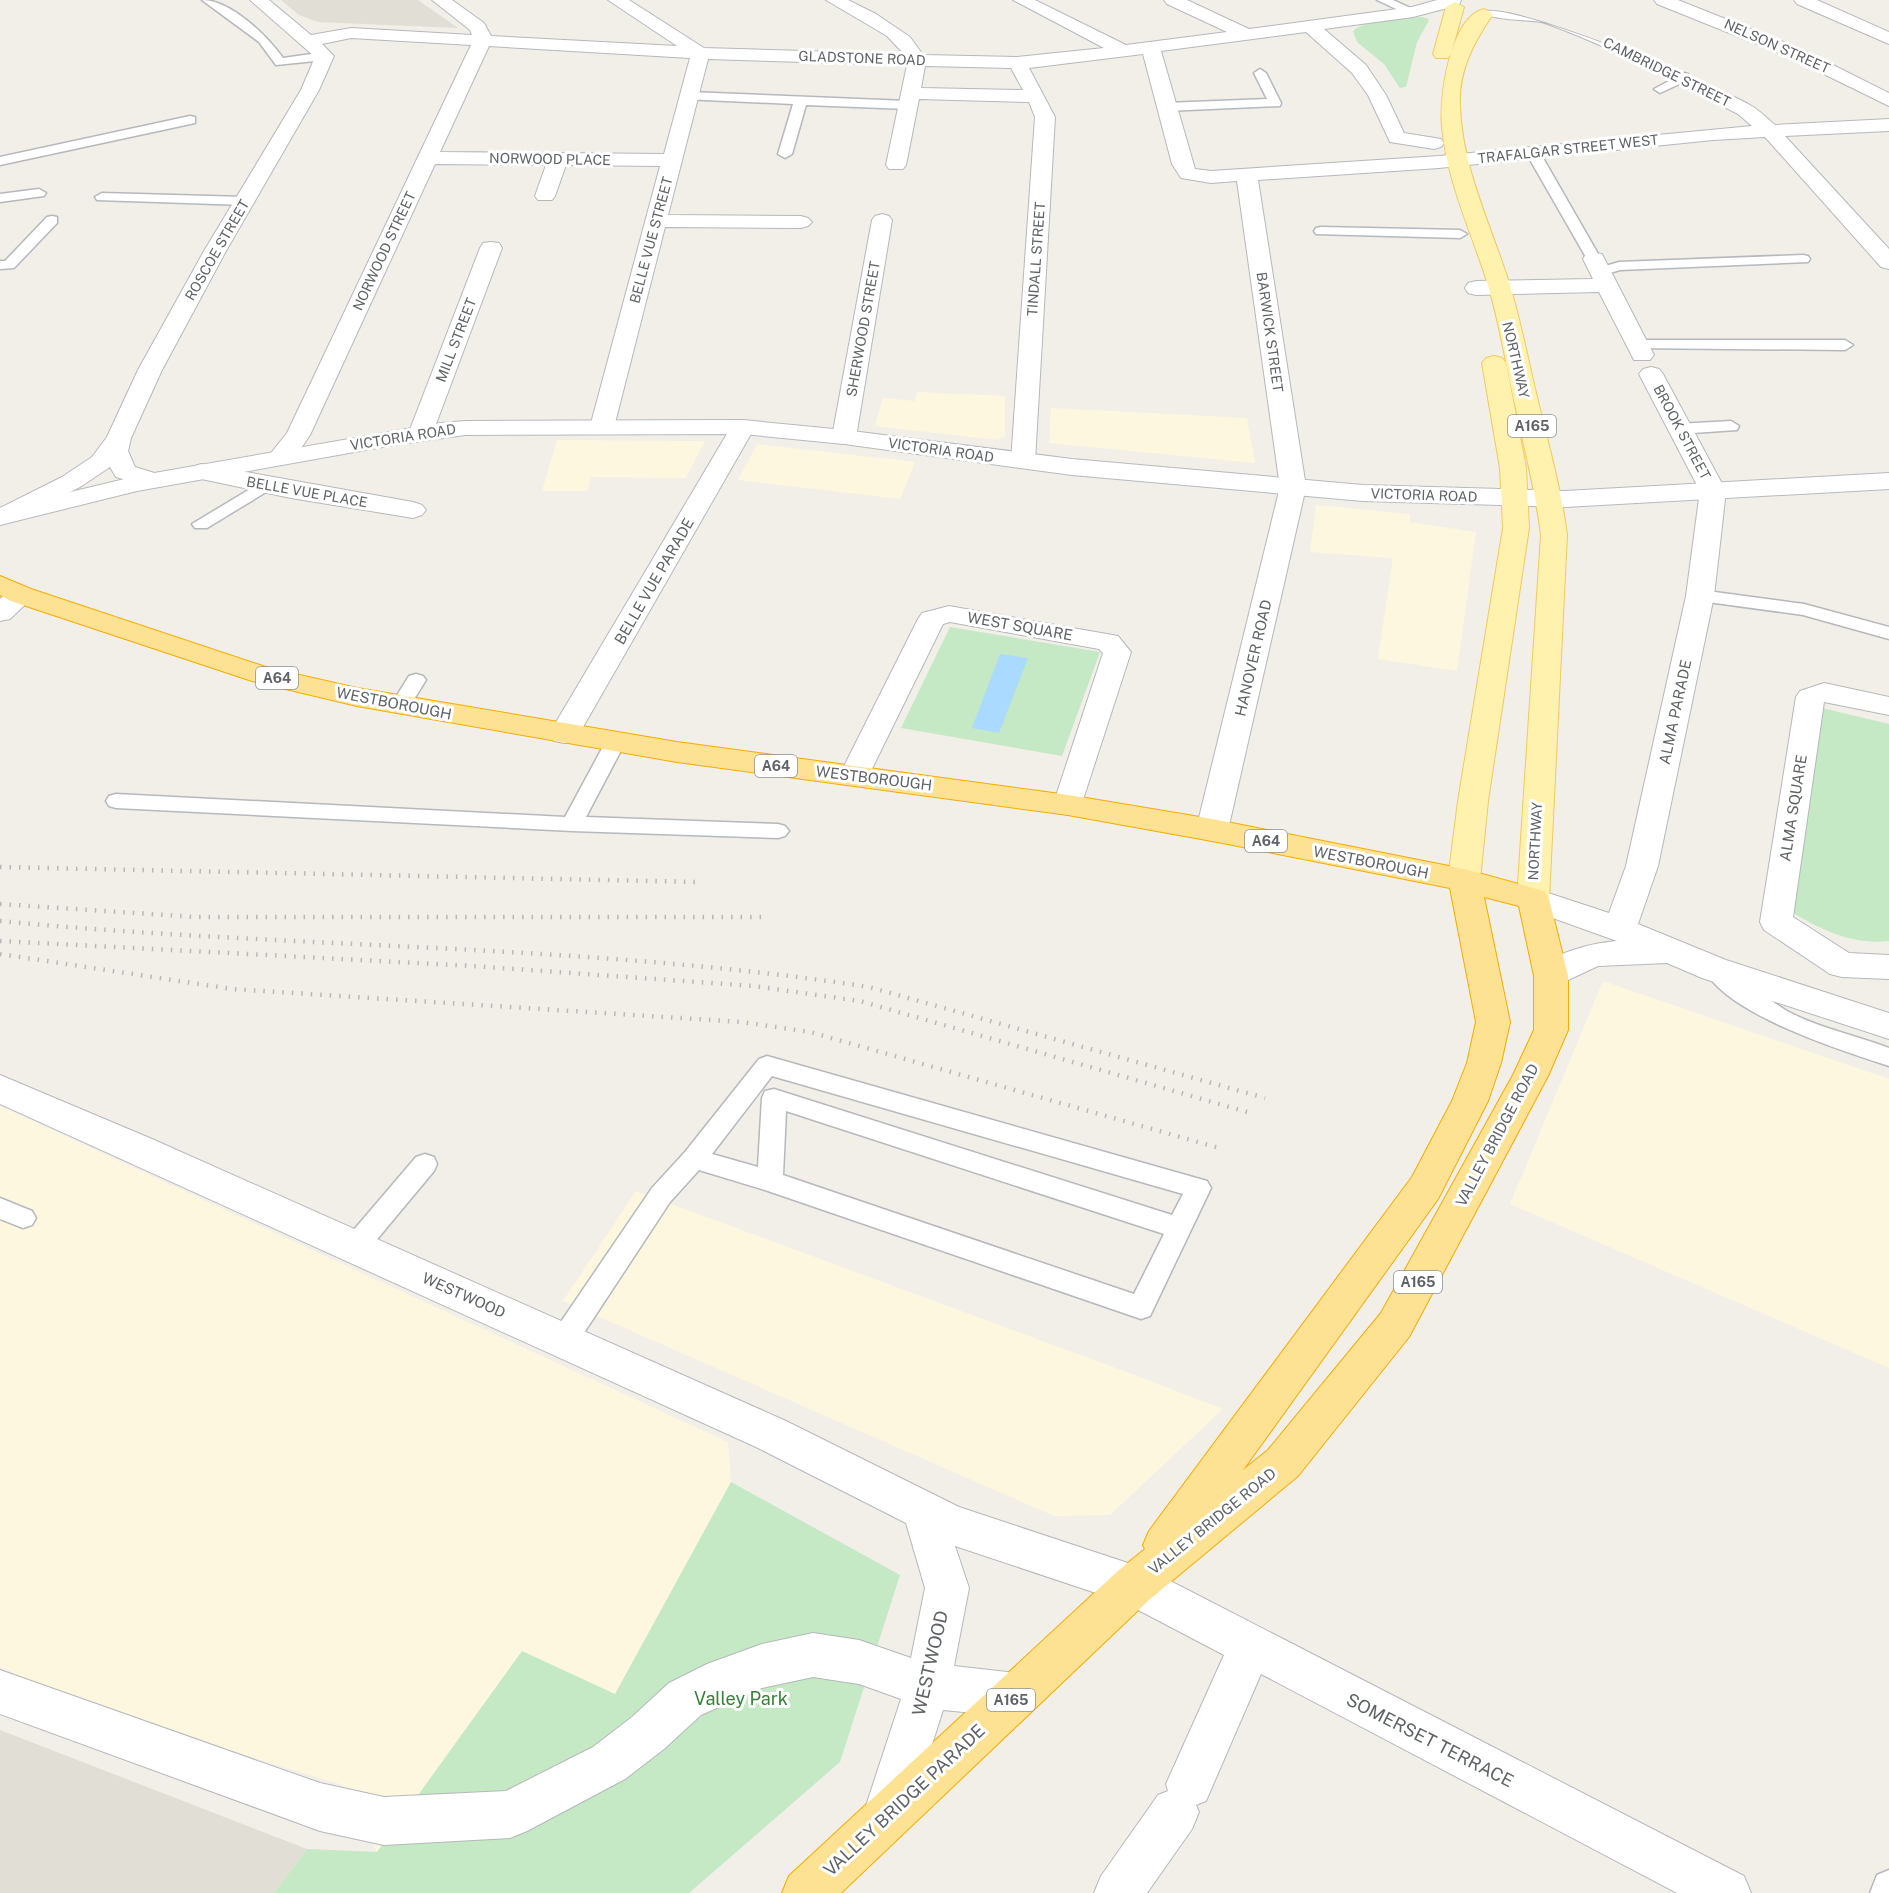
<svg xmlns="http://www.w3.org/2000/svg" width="1889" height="1893" font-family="'Public Sans',sans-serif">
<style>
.commercial{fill:#fef7e0}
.education{fill:#e1ded6}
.green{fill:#c5e8c5}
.water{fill:#aadaff}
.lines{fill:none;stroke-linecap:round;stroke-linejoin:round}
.lane-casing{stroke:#b5b8bc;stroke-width:3}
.street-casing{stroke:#b5b8bc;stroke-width:2}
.secondary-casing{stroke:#b6babf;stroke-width:2}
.primary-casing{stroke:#f2c960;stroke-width:2}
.highway-casing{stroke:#f9ab00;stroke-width:2}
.lane{fill:#fff;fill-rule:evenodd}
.street{fill:#fff;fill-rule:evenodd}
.secondary{fill:#fff;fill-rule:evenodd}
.primary{fill:#fff2af;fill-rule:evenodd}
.highway{fill:#fde293;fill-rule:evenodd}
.rail{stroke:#b6b7b8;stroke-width:4.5;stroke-dasharray:1.5 8;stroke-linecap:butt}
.labels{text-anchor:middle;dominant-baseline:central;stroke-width:6;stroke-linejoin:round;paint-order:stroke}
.far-street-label{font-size:14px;fill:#5f6368;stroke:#fff}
.shield{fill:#fff;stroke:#8f9295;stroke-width:1.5}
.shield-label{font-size:14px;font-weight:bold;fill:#5f6368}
.street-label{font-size:15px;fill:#5f6368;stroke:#fff}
.near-street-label{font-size:18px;fill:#5f6368;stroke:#fff}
.near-park-label{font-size:18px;fill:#348238;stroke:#fff}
</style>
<rect width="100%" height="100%" fill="#f1efe8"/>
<!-- commercial -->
<g class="commercial">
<path d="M 917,392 L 1005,396 L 1005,436 L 997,440 L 875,426 L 883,398 L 915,401 Z"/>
<path d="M 1051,408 L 1247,418 L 1255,463 L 1049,443 Z"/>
<path d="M 557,440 L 679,441 L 705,441 L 686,478 L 591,477 L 588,491 L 542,491 Z"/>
<path d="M 757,444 L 782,447 L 915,462 L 900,499 L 738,480 Z"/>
<path d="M 1316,505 L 1410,514 L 1410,522 L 1476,532 L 1457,671 L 1378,659 L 1393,558 L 1310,552 Z"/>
<path d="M 1603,981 L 1889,1079 L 1889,1368 L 1510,1204 Z"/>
<path d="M 0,1106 L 728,1442 L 731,1482 L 615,1695 L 522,1651 L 377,1852 L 343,1785 L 69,1702 L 0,1666 Z"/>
<path d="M 636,1191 L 1132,1374 L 1223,1409 L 1110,1515 L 1054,1516 L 563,1301 Z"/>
</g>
<!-- education -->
<g class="education">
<path d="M 281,0 L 418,0 L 458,28 L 318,22 L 299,15 Z"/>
<path d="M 0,1730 L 307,1849 L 274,1893 L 0,1893 Z"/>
</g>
<!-- green -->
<g class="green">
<path d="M 1421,17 L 1429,19 L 1428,22 L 1417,42 L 1406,87 L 1400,88 L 1384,64 L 1357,42 L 1353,31 C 1364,20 1404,18 1421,17 Z"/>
<path d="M 950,627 L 1100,652 L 1062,756 L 901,728 Z"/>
<path d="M 1822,708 L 1889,724 L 1889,941 C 1855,945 1823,931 1795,914 L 1788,890 Z"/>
<path d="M 731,1482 L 900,1575 L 840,1762 L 689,1893 L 274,1893 L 307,1849 L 377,1852 L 522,1651 L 615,1694 Z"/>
</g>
<!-- water -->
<path class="water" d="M 1000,654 L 1028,658 L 999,733 L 972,728 Z"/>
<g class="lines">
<!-- lane casing -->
<g class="lane-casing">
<g id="lane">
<path d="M 202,0 C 231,0 267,36 283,58 L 325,52 L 331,56 L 325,60 L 276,65 L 259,42 Z"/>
<path d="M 1377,0 L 1393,0 L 1419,12 L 1409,15 Z"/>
<path d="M 1260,69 L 1266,73 L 1281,103 L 1280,106 L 1166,111 L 1159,107 L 1166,103 L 1267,99 L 1254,73 Z"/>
<path d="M 1684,73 L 1688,74 L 1688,80 L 1660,93 L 1654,89 Z"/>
<path d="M 689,92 L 907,101 L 914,105 L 907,109 L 806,105 L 792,154 L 785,158 L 778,154 L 793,104 L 684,99 L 684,93 Z"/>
<path d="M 190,116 L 195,117 L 195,123 L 0,165 L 0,157 Z"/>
<path d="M 1532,147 L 1539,151 L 1601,259 L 1599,262 L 1589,262 L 1587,259 L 1525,151 Z"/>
<path d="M 39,189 L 46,193 L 44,196 L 0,202 L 0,194 Z"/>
<path d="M 102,193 L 245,197 L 252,201 L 245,205 L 97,200 L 95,197 Z"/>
<path d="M 52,216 L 57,217 L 57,223 L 14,268 L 0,269 L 0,261 L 5,261 L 47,217 Z"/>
<path d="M 1321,227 L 1460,230 L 1467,234 L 1460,238 L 1316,234 L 1314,231 L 1316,228 Z"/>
<path d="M 1803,255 L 1808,256 L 1810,259 L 1808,262 L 1620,270 L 1600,276 L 1593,272 L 1595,269 L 1619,262 Z"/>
<path d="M 1637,340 L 1845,340 L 1853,345 L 1845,350 L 1631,348 L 1629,345 Z"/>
<path d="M 1731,421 L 1739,426 L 1737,430 L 1678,434 L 1670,429 L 1678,424 Z"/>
<path d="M 265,480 L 274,485 L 271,489 L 207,528 L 195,528 L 192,524 Z"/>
<path d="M 1700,590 L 1804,604 L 1889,627 L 1889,639 L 1803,615 L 1693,600 L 1691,596 L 1693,592 Z"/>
<path d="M 416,674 L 423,676 L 426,680 L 408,709 L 394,709 L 391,705 L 409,676 Z"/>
<path d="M 616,734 L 623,736 L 626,741 L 586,817 L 778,824 L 785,826 L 789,831 L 785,836 L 778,838 L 572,831 L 116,808 L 109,806 L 106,801 L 109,796 L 116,794 L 565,817 L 606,741 L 609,736 Z"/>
<path d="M 1717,964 C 1737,970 1766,999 1787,1011 C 1816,1027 1857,1036 1889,1048 L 1889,1066 C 1842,1051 1730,1015 1706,972 L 1709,966 Z"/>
<path d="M 767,1056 L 1207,1181 L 1211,1188 L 1150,1316 L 1141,1319 L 768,1191 L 699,1170 L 670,1202 L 574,1348 L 564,1352 L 554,1348 L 551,1340 L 554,1332 L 652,1188 L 685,1152 L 759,1059 ZM 772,1076 L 1183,1194 L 1172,1215 L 774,1089 L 765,1091 L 762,1098 L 758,1167 L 712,1154 ZM 786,1111 L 1164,1234 L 1134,1294 L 783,1175 Z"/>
<path d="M 425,1154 L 434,1157 L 437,1164 L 434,1171 L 364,1255 L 355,1258 L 346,1255 L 342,1247 L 346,1239 L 416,1157 Z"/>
<path d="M 0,1198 L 32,1211 L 36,1218 L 32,1225 L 23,1228 L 0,1219 Z"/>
<path d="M 1889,1870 L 1889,1893 L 1870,1893 L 1877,1875 Z"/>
</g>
</g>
<!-- street casing -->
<g class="street-casing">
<g id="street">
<path d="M 250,0 L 269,0 L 311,35 L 351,28 L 472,35 L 470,30 L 432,0 L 452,0 L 484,23 L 491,36 L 677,46 L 608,0 L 629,0 L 704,48 L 904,54 L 887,36 L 826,0 L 848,0 L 876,14 L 910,37 L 923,55 L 1017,57 L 1104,48 L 1013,0 L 1035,0 L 1126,45 L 1227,32 L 1167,4 L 1164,0 L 1187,0 L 1249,29 L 1412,7 L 1437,0 L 1461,0 L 1459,5 L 1413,17 L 1324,29 L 1366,65 L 1386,95 L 1404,133 L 1441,139 L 1444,143 L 1441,147 L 1434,149 L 1390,142 L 1368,95 L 1352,73 L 1306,32 L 1161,51 L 1195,169 L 1211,171 L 1439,156 L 1752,126 L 1738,114 C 1675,82 1612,47 1545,23 C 1532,19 1490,21 1483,12 C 1507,0 1717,86 1750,105 C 1759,110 1767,118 1775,125 L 1889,119 L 1889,131 L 1785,136 L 1889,249 L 1889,269 L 1881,267 L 1765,137 L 1713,140 L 1439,168 L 1258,180 L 1306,487 L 1228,830 L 1223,837 L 1212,841 L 1201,837 L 1196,830 L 1280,487 L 1237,181 L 1211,183 L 1181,178 L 1172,164 L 1143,54 L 1029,68 L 1055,117 L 1035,461 L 1032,466 L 1023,468 L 1014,466 L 1011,461 L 1035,117 L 1029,102 L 919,99 L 906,165 L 903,169 L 889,169 L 886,165 L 907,65 L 708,59 L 668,215 L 801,216 L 808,218 L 812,222 L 808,226 L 801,228 L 665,227 L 614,427 L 611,432 L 602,434 L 593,432 L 590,427 L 660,166 L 566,165 L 555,196 L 552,200 L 538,200 L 535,196 L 546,165 L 435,164 L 310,435 C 300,450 290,468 270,463 L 267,458 L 287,433 L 471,45 L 351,38 L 322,44 L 334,56 L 319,90 L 226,251 L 162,370 L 131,438 L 128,451 L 135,467 L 161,475 L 165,480 L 161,485 L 152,488 L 116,477 L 110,467 L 80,487 L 18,519 L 9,522 L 0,520 L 0,508 L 62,477 L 92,457 L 107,437 L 138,370 L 204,251 L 301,90 L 315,57 ZM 489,46 L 690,58 L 664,154 L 440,152 ZM 925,66 L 1011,68 L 1023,90 L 921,88 Z"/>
<path d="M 1654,0 L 1678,0 L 1801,49 L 1889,93 L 1889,106 L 1789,57 L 1657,4 Z"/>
<path d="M 1794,0 L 1817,0 L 1889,32 L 1889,44 L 1797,4 Z"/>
<path d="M 882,214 L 889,216 L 892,220 L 856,437 L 853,442 L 844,444 L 835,442 L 832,437 L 872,220 L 875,216 Z"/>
<path d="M 491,242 L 499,243 L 502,248 L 433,432 L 430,437 L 421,439 L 412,437 L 409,432 L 480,248 L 483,243 Z"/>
<path d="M 1594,253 L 1602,254 L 1654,355 L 1650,360 L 1634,360 L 1599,292 L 1476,295 L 1468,293 L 1465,288 L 1468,283 L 1476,281 L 1593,279 L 1583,259 L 1586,254 Z"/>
<path d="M 1651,367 L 1659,369 L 1663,374 L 1726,491 L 1714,596 L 1658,866 L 1638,924 L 1726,960 L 1889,1013 L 1889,1039 L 1702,978 L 1667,963 L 1598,966 L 1551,988 L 1539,985 L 1534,976 C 1547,953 1592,943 1617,941 L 1522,907 L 1517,899 L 1522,891 L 1533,888 L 1609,913 L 1626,866 L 1686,596 L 1700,491 L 1639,374 L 1643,369 Z"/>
<path d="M 743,420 L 752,422 L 755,427 L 579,734 L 574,741 L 564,743 L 554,741 L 549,734 L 731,427 L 734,422 Z"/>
<path d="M 201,464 L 413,502 L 422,505 L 426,510 L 422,515 L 413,518 L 291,498 L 192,477 L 188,472 L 192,467 Z"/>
<path d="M 21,587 L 31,589 L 35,595 L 10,619 L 0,621 L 0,599 L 11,589 Z"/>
<path d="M 949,606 L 1118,636 L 1131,652 L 1079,812 L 1068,815 L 1057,812 L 1053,805 L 1103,653 L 1099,649 L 950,622 L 943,624 L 866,781 L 855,784 L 844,781 L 840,774 L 918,619 L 922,613 Z"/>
<path d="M 1824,683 L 1889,697 L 1889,715 L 1824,702 L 1793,917 L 1849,953 L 1889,955 L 1889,979 L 1842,977 L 1830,974 L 1764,930 L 1760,922 L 1796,697 L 1800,691 Z"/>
<path d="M 0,1075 L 152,1139 L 786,1421 L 959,1507 L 1149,1570 L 1744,1876 L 1751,1893 L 1677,1893 L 1261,1674 L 1206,1801 L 1196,1805 L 1199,1812 L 1192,1829 L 1147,1893 L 1094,1893 L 1101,1876 L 1158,1795 L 1168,1791 L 1166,1784 L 1224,1655 L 1123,1602 L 955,1546 L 969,1588 L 954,1666 L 1016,1673 L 1032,1679 L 1039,1695 L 1032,1711 L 1016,1717 L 943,1710 L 904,1832 L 887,1839 L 870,1832 L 863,1815 L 901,1699 L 859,1684 L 813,1677 L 762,1688 L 701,1715 L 664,1749 L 625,1779 L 527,1831 L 510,1838 L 384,1845 L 320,1831 L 0,1714 L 0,1670 L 320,1783 L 384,1797 L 506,1791 L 593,1747 L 632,1717 L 669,1683 L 707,1664 L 762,1644 L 813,1633 L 859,1640 L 911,1658 L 925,1588 L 906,1523 L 756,1447 L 0,1104 Z"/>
</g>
</g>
<!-- secondary casing -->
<g class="secondary-casing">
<path id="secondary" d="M 743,420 L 844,430 L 1072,459 L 1363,485 L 1565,491 L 1889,473 L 1889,489 L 1565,507 L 1363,501 L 1072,475 L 844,444 L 743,434 L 465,435 L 394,445 L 137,491 L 0,525 L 0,509 L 137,476 L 441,423 L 465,421 Z"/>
</g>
<!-- primary casing -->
<g class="primary-casing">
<g id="primary">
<path d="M 1455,2 L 1464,7 L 1451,54 L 1448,58 L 1436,58 L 1433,54 L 1446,7 Z"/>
<path d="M 1484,9 L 1493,14 C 1474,42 1458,71 1460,106 C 1462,169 1492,227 1510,286 C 1521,322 1528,360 1537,397 C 1548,443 1561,488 1567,535 L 1549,899 L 1544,907 L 1533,910 L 1522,907 L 1517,899 L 1541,535 C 1535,488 1523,442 1513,396 C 1505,359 1499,321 1488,285 C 1472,233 1447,182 1442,127 C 1439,98 1450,17 1484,9 Z"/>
<path d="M 1494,356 L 1502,358 L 1506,363 L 1526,468 L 1529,528 L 1488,801 L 1480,880 L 1475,888 L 1464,891 L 1453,888 L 1448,880 L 1458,801 L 1503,528 L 1500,468 L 1482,363 L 1486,358 Z"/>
</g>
</g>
<!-- highway casing -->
<g class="highway-casing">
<path id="highway" d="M 0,576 L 31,589 L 269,668 L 357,688 L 677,742 L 1068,795 L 1212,819 L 1464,869 L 1533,888 L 1544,891 L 1549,899 L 1568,976 L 1568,1030 L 1548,1076 L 1409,1337 L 1298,1476 L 1149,1600 L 841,1893 L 782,1893 L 789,1876 L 1119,1570 L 1145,1549 L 1143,1545 L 1149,1531 L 1412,1177 L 1452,1101 L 1467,1063 L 1476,1022 L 1450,888 L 1212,841 L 1068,815 L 677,762 L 357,706 L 252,681 L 11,601 L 0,595 ZM 1484,897 L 1519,906 L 1534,976 L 1534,1030 L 1513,1075 L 1381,1313 L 1268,1450 L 1243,1470 L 1438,1199 L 1488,1101 L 1501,1063 L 1510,1022 Z"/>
</g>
<!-- lane -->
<use href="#lane" class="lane"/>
<!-- street -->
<use href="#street" class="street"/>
<!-- secondary -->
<use href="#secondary" class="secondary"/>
<!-- primary -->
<use href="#primary" class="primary"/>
<!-- highway -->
<use href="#highway" class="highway"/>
<!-- rail -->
<g class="rail">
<path d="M 0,867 L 697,882"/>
<path d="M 0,904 L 195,917 L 763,917"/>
<path d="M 0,921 C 289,949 582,943 869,987 L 1265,1098"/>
<path d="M 0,941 L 473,966 L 753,986 L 860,1001 L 1254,1114"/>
<path d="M 0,954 L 232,989 L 742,1022 L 810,1032 L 1219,1148"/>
</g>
</g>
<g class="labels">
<!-- far-street labels -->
<g class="far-street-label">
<text transform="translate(1777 46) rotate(24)">NELSON STREET</text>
<text transform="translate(862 58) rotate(2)">GLADSTONE ROAD</text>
<text transform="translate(1667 72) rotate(26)">CAMBRIDGE STREET</text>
<text transform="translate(1568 149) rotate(-6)">TRAFALGAR STREET WEST</text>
<text transform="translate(550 159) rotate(1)">NORWOOD PLACE</text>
<text transform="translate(651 240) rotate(-75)">BELLE VUE STREET</text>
<text transform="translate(217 250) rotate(-60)">ROSCOE STREET</text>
<text transform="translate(384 251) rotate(-65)">NORWOOD STREET</text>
<text transform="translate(1036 259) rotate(-86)">TINDALL STREET</text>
<text transform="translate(863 329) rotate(-80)">SHERWOOD STREET</text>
<text transform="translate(1270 332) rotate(82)">BARWICK STREET</text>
<text transform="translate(456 340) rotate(-69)">MILL STREET</text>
<text transform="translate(1516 360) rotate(77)">NORTHWAY</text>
<text transform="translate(1682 432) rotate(62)">BROOK STREET</text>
<text transform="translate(403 437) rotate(-9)">VICTORIA ROAD</text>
<text transform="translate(941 450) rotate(8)">VICTORIA ROAD</text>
<text transform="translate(307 492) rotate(10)">BELLE VUE PLACE</text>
<text transform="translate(1424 495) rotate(2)">VICTORIA ROAD</text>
<text transform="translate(1535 841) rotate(-87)">NORTHWAY</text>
</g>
<!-- shield labels -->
<g class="shield">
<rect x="1508" y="415" width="48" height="22" rx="4.5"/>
<rect x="256" y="667" width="42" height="22" rx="4.5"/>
<rect x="755" y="755" width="42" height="22" rx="4.5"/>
<rect x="1245" y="830" width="42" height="22" rx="4.5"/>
<rect x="1394" y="1271" width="48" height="22" rx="4.5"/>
<rect x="987" y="1689" width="48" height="22" rx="4.5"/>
</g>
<g class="shield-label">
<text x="1532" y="426">A165</text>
<text x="277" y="678">A64</text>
<text x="776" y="766">A64</text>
<text x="1266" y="841">A64</text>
<text x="1418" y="1282">A165</text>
<text x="1011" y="1700">A165</text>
</g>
<!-- street labels -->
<g class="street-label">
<text transform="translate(654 581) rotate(-60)">BELLE VUE PARADE</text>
<text transform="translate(1020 626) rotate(10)">WEST SQUARE</text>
<text transform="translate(1253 658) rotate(-77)">HANOVER ROAD</text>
<text transform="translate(394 703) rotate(11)">WESTBOROUGH</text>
<text transform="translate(1675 712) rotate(-78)">ALMA PARADE</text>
<text transform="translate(874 778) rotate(7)">WESTBOROUGH</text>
<text transform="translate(1793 808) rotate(-81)">ALMA SQUARE</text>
<text transform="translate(1371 862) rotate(11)">WESTBOROUGH</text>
<text transform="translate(1497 1135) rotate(-62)">VALLEY BRIDGE ROAD</text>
<text transform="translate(464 1295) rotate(24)">WESTWOOD</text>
<text transform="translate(1212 1521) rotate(-39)">VALLEY BRIDGE ROAD</text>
</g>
<!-- near-street labels -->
<g class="near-street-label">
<text transform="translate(930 1663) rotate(-77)">WESTWOOD</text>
<text transform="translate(1430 1740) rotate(27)">SOMERSET TERRACE</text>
<text transform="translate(904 1800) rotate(-43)">VALLEY BRIDGE PARADE</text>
</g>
<!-- near-park labels -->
<g class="near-park-label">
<text x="741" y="1698">Valley Park</text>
</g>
</g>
</svg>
